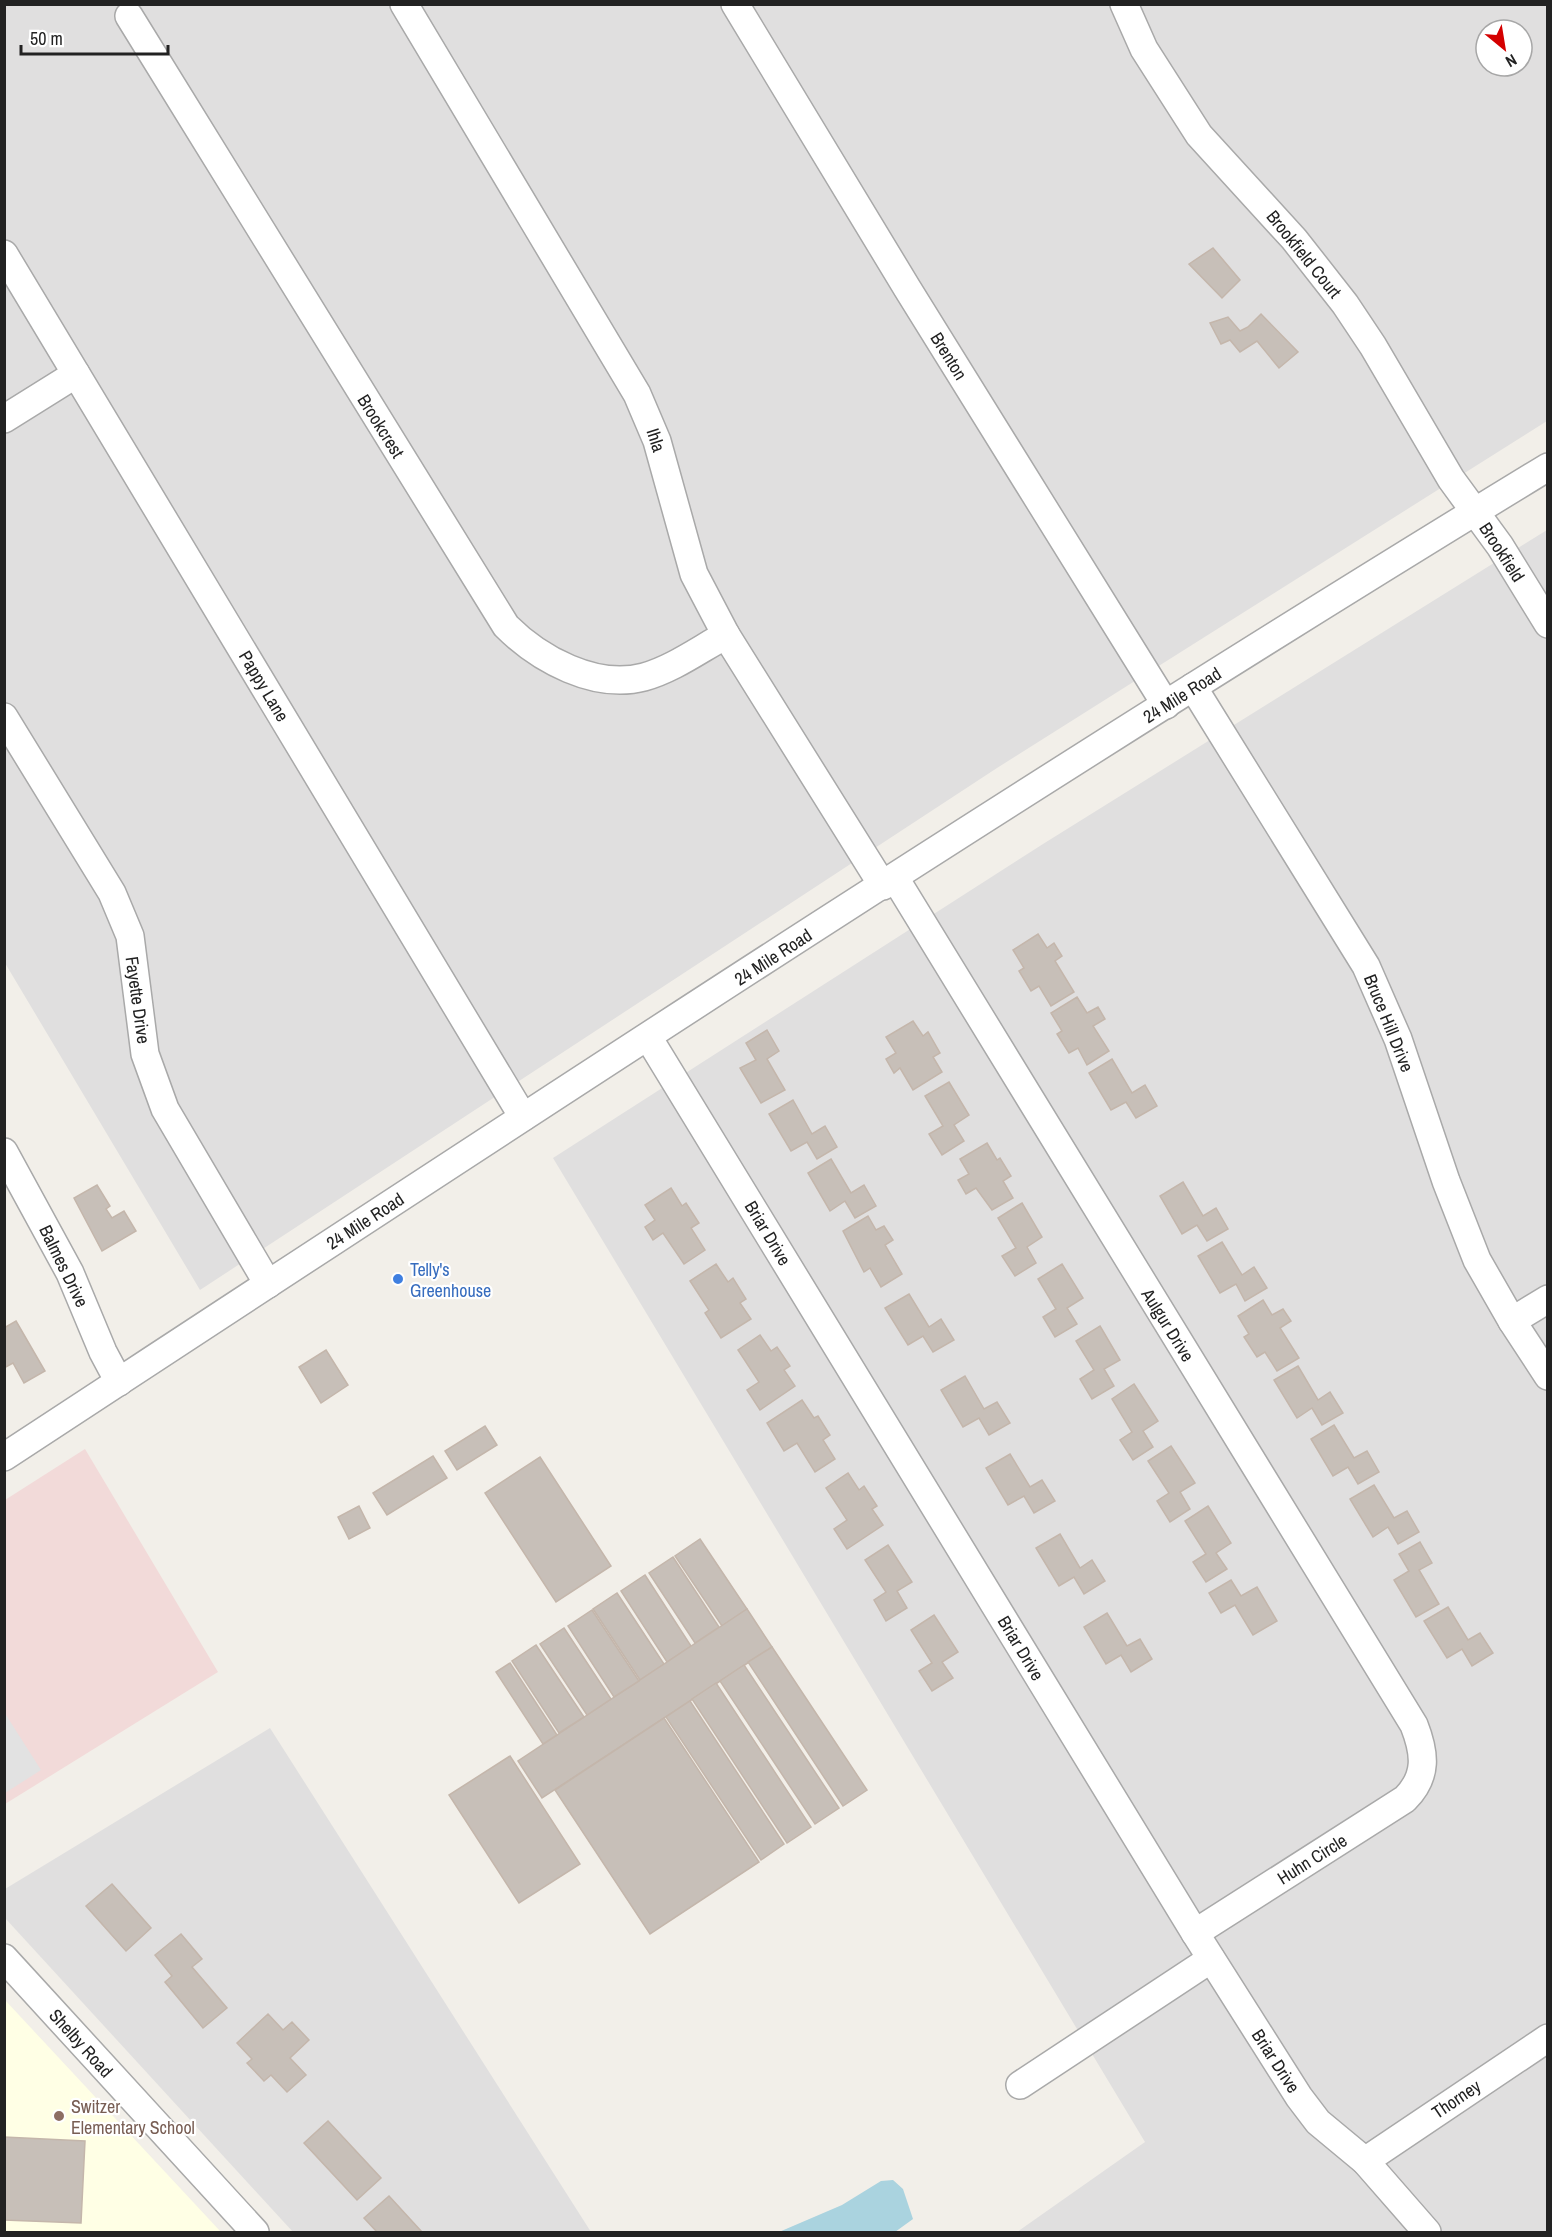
<svg xmlns="http://www.w3.org/2000/svg" width="1552" height="2237" font-family="'Archivo Narrow',sans-serif">
<style>
.residential{fill:#e0dfdf;fill-rule:evenodd}
.commercial{fill:#f2dad9}
.education{fill:#ffffe5}
.parking{fill:#e2e2e2}
.water{fill:#aad3df}
.building{fill:#c7bfb8;stroke:#c4b6ab;stroke-width:1.5}
.lines{fill:none;stroke-linecap:round;stroke-linejoin:round}
.minor-casing{stroke:#a9a9a9;stroke-width:30}
.minor{stroke:#fff;stroke-width:27}
.shop-dot{fill:#3f7fe0;stroke:#fff;stroke-width:2}
.education-dot{fill:#8d6e63;stroke:#fff;stroke-width:2}
.labels{text-anchor:middle;dominant-baseline:central;stroke-width:4.5;stroke-linejoin:round;paint-order:stroke}
.street-label{font-size:18px;fill:#222;stroke:#fff}
.shop-label{font-size:18px;fill:#366cbe;stroke:#fff;text-anchor:start}
.education-label{font-size:18px;fill:#785e54;stroke:#fff;text-anchor:start}
</style>
<rect width="100%" height="100%" fill="#f2efe9"/>
<!-- residential -->
<g class="residential">
<path d="M 4,5 L 1547,5 L 1547,421 L 997,768 L 200,1290 L 5,963 ZM 1486,30 L 1522,30 L 1522,66 L 1486,66 Z"/>
<path d="M 1547,530 L 1547,2232 L 1017,2232 L 1145,2142 L 553,1158 L 1043,844 Z"/>
<path d="M 270,1728 L 591,2232 L 293,2232 L 5,1918 L 5,1889 Z"/>
</g>
<!-- commercial -->
<path class="commercial" d="M 85,1449 L 218,1672 L 5,1804 L 5,1500 Z"/>
<!-- education -->
<path class="education" d="M 5,2000 L 221,2232 L 5,2232 Z"/>
<!-- parking -->
<path class="parking" d="M 6,1715 L 41,1770 L 5,1793 L 4,1716 Z"/>
<!-- water -->
<path class="water" d="M 893,2180 L 903,2189 L 913,2219 L 895,2232 L 779,2232 L 842,2205 L 881,2181 Z"/>
<!-- building -->
<g class="building">
<path d="M 1213,248 L 1240,280 L 1222,298 L 1189,264 Z"/>
<path d="M 1261,314 L 1298,352 L 1279,368 L 1257,341 L 1240,352 L 1230,340 L 1221,344 L 1210,323 L 1228,317 L 1240,331 L 1248,327 Z"/>
<path d="M 1038,934 L 1047,948 L 1054,943 L 1062,956 L 1055,961 L 1074,992 L 1051,1006 L 1039,986 L 1031,991 L 1019,971 L 1024,968 L 1013,950 Z"/>
<path d="M 1077,997 L 1087,1013 L 1098,1007 L 1105,1019 L 1093,1026 L 1109,1051 L 1087,1065 L 1078,1048 L 1069,1053 L 1057,1034 L 1062,1031 L 1051,1013 Z"/>
<path d="M 913,1021 L 923,1036 L 928,1032 L 940,1053 L 933,1057 L 942,1072 L 913,1090 L 900,1068 L 894,1073 L 886,1059 L 896,1053 L 886,1037 Z"/>
<path d="M 767,1030 L 779,1051 L 767,1059 L 785,1090 L 761,1103 L 740,1068 L 756,1060 L 746,1043 Z"/>
<path d="M 1112,1059 L 1132,1093 L 1145,1085 L 1157,1106 L 1136,1118 L 1126,1102 L 1111,1110 L 1089,1073 Z"/>
<path d="M 949,1082 L 969,1115 L 954,1125 L 964,1141 L 942,1155 L 929,1134 L 943,1126 L 925,1096 Z"/>
<path d="M 793,1100 L 812,1134 L 825,1126 L 837,1147 L 817,1159 L 807,1142 L 791,1151 L 769,1114 Z"/>
<path d="M 987,1143 L 997,1160 L 1000,1158 L 1011,1176 L 1003,1181 L 1013,1198 L 992,1210 L 976,1188 L 966,1194 L 958,1180 L 969,1174 L 960,1159 Z"/>
<path d="M 831,1159 L 851,1193 L 864,1185 L 876,1206 L 855,1218 L 845,1201 L 830,1211 L 808,1173 Z"/>
<path d="M 1183,1182 L 1203,1216 L 1216,1208 L 1228,1229 L 1207,1241 L 1197,1225 L 1182,1234 L 1160,1196 Z"/>
<path d="M 97,1185 L 110,1206 L 106,1209 L 112,1218 L 124,1211 L 136,1231 L 102,1251 L 74,1198 Z"/>
<path d="M 671,1188 L 682,1206 L 686,1203 L 699,1223 L 691,1228 L 705,1250 L 684,1264 L 663,1233 L 653,1240 L 645,1227 L 655,1220 L 645,1205 Z"/>
<path d="M 1022,1203 L 1042,1237 L 1027,1247 L 1036,1263 L 1015,1276 L 1002,1256 L 1016,1248 L 998,1218 Z"/>
<path d="M 868,1216 L 876,1230 L 884,1226 L 893,1240 L 885,1245 L 902,1274 L 881,1287 L 870,1268 L 864,1272 L 843,1231 Z"/>
<path d="M 1222,1242 L 1242,1275 L 1254,1267 L 1267,1288 L 1245,1301 L 1236,1284 L 1220,1293 L 1198,1256 Z"/>
<path d="M 716,1264 L 728,1282 L 733,1278 L 746,1299 L 740,1303 L 751,1319 L 721,1338 L 705,1313 L 709,1310 L 690,1281 Z"/>
<path d="M 1062,1264 L 1083,1298 L 1067,1308 L 1077,1324 L 1055,1337 L 1043,1317 L 1056,1309 L 1038,1279 Z"/>
<path d="M 909,1294 L 929,1327 L 941,1319 L 954,1340 L 933,1352 L 923,1336 L 908,1345 L 885,1308 Z"/>
<path d="M 1263,1300 L 1272,1315 L 1283,1309 L 1291,1321 L 1280,1328 L 1299,1358 L 1277,1371 L 1265,1352 L 1257,1357 L 1244,1337 L 1249,1334 L 1238,1316 Z"/>
<path d="M 16,1321 L 45,1371 L 24,1383 L 13,1363 L 4,1368 L 4,1328 Z"/>
<path d="M 1100,1326 L 1120,1360 L 1104,1369 L 1114,1386 L 1092,1399 L 1080,1379 L 1094,1370 L 1076,1341 Z"/>
<path d="M 760,1335 L 771,1351 L 777,1347 L 790,1366 L 784,1370 L 795,1386 L 760,1410 L 747,1390 L 759,1382 L 738,1350 Z"/>
<path d="M 326,1350 L 348,1385 L 321,1403 L 299,1367 Z"/>
<path d="M 1298,1366 L 1318,1400 L 1330,1392 L 1343,1413 L 1322,1425 L 1312,1408 L 1297,1418 L 1274,1380 Z"/>
<path d="M 965,1376 L 984,1409 L 997,1402 L 1010,1423 L 989,1435 L 979,1418 L 963,1427 L 941,1390 Z"/>
<path d="M 1134,1384 L 1158,1421 L 1143,1431 L 1153,1447 L 1133,1460 L 1120,1440 L 1132,1432 L 1112,1399 Z"/>
<path d="M 802,1400 L 814,1418 L 818,1416 L 830,1435 L 823,1440 L 835,1459 L 815,1472 L 797,1443 L 784,1451 L 767,1423 Z"/>
<path d="M 1334,1425 L 1354,1458 L 1367,1451 L 1379,1472 L 1358,1484 L 1348,1467 L 1333,1476 L 1311,1439 Z"/>
<path d="M 485,1426 L 497,1445 L 457,1470 L 445,1451 Z"/>
<path d="M 1171,1446 L 1195,1483 L 1180,1492 L 1190,1509 L 1170,1522 L 1157,1501 L 1169,1493 L 1148,1461 Z"/>
<path d="M 1010,1454 L 1030,1487 L 1042,1480 L 1055,1501 L 1034,1513 L 1024,1496 L 1008,1505 L 986,1468 Z"/>
<path d="M 433,1456 L 447,1478 L 387,1515 L 373,1493 Z"/>
<path d="M 540,1457 L 611,1566 L 556,1602 L 485,1493 Z"/>
<path d="M 848,1473 L 859,1490 L 864,1486 L 877,1506 L 872,1509 L 883,1525 L 847,1549 L 834,1529 L 847,1520 L 826,1488 Z"/>
<path d="M 1374,1485 L 1394,1518 L 1407,1511 L 1419,1532 L 1398,1544 L 1388,1527 L 1373,1537 L 1350,1499 Z"/>
<path d="M 359,1506 L 370,1528 L 349,1539 L 338,1517 Z"/>
<path d="M 1208,1506 L 1231,1543 L 1216,1553 L 1227,1569 L 1206,1582 L 1193,1562 L 1206,1554 L 1185,1521 Z"/>
<path d="M 1060,1534 L 1080,1568 L 1092,1560 L 1105,1581 L 1084,1594 L 1074,1577 L 1059,1586 L 1036,1548 Z"/>
<path d="M 700,1539 L 747,1609 L 722,1626 L 675,1556 Z"/>
<path d="M 1420,1542 L 1432,1563 L 1419,1570 L 1439,1604 L 1416,1617 L 1394,1580 L 1409,1571 L 1399,1554 Z"/>
<path d="M 888,1545 L 912,1582 L 897,1591 L 907,1608 L 886,1621 L 874,1600 L 886,1592 L 865,1560 Z"/>
<path d="M 673,1557 L 719,1627 L 695,1643 L 649,1573 Z"/>
<path d="M 645,1575 L 691,1646 L 667,1662 L 621,1591 Z"/>
<path d="M 1231,1580 L 1241,1596 L 1257,1587 L 1277,1621 L 1253,1635 L 1235,1605 L 1221,1613 L 1209,1593 Z"/>
<path d="M 617,1593 L 664,1664 L 640,1680 L 593,1609 Z"/>
<path d="M 1448,1607 L 1468,1640 L 1480,1633 L 1493,1653 L 1472,1666 L 1462,1649 L 1447,1658 L 1424,1621 Z"/>
<path d="M 747,1609 L 772,1647 L 542,1798 L 518,1761 Z"/>
<path d="M 592,1610 L 639,1681 L 614,1697 L 568,1626 Z"/>
<path d="M 1107,1613 L 1127,1646 L 1140,1639 L 1152,1659 L 1131,1672 L 1121,1655 L 1106,1664 L 1084,1627 Z"/>
<path d="M 934,1615 L 958,1652 L 942,1662 L 953,1678 L 932,1691 L 919,1671 L 932,1663 L 911,1630 Z"/>
<path d="M 564,1628 L 611,1699 L 587,1715 L 540,1644 Z"/>
<path d="M 536,1645 L 584,1717 L 559,1733 L 512,1661 Z"/>
<path d="M 772,1647 L 867,1790 L 843,1806 L 748,1662 Z"/>
<path d="M 510,1663 L 557,1735 L 543,1744 L 496,1672 Z"/>
<path d="M 744,1665 L 839,1808 L 815,1824 L 720,1681 Z"/>
<path d="M 716,1683 L 811,1827 L 787,1843 L 692,1699 Z"/>
<path d="M 690,1701 L 784,1844 L 761,1860 L 666,1717 Z"/>
<path d="M 664,1718 L 759,1862 L 650,1934 L 555,1790 Z"/>
<path d="M 510,1756 L 580,1864 L 519,1903 L 449,1795 Z"/>
<path d="M 112,1884 L 151,1928 L 126,1951 L 86,1906 Z"/>
<path d="M 181,1934 L 202,1959 L 192,1967 L 227,2008 L 203,2028 L 165,1982 L 172,1976 L 155,1955 Z"/>
<path d="M 268,2014 L 283,2030 L 292,2022 L 309,2040 L 290,2058 L 306,2075 L 287,2092 L 271,2075 L 264,2081 L 247,2063 L 252,2059 L 237,2043 Z"/>
<path d="M 328,2121 L 381,2178 L 357,2200 L 304,2143 Z"/>
<path d="M 4,2137 L 85,2141 L 81,2223 L 4,2220 Z"/>
<path d="M 389,2196 L 422,2232 L 377,2232 L 364,2218 Z"/>
</g>
<g class="lines">
<!-- minor casing -->
<g class="minor-casing">
<g id="minor">
<path d="M 404,4 L 637,394 L 657,441 L 694,574 L 726,635 L 883,886"/>
<path d="M 735,4 L 907,288 L 1166,705"/>
<path d="M 1124,4 L 1144,49 L 1199,135 L 1294,239 L 1345,304 L 1373,346 L 1451,479 L 1500,546 L 1548,624"/>
<path d="M 129,16 L 506,626 C 539,659 595,690 644,677 C 673,669 700,649 726,635"/>
<path d="M 4,254 L 523,1117"/>
<path d="M 4,419 L 76,374"/>
<path d="M 1193,687 L 1366,966 L 1398,1039 L 1446,1181 L 1477,1260 L 1512,1321 L 1548,1376"/>
<path d="M 4,717 L 112,893 L 130,936 L 145,1054 L 165,1109 L 268,1284"/>
<path d="M 895,878 L 1414,1725 C 1425,1753 1428,1776 1405,1799 L 1195,1933"/>
<path d="M 648,1037 L 1195,1933 L 1299,2097 L 1318,2122 L 1365,2161 L 1427,2232"/>
<path d="M 4,1152 L 70,1273 L 103,1352 L 119,1382"/>
<path d="M 1512,1321 L 1548,1299"/>
<path d="M 4,1457 C 515,1122 1026,785 1548,467"/>
<path d="M 4,1958 L 255,2232"/>
<path d="M 1020,2085 L 1211,1959"/>
<path d="M 1365,2161 L 1548,2038"/>
</g>
</g>
<!-- minor -->
<use href="#minor" class="minor"/>
</g>
<!-- markers -->
<circle class="shop-dot" cx="398" cy="1279" r="6"/>
<circle class="education-dot" cx="59" cy="2116" r="6"/>
<g class="labels">
<!-- street labels -->
<g class="street-label">
<text transform="translate(1304 254) rotate(51)">Brookfield Court</text>
<text transform="translate(949 356) rotate(58)">Brenton</text>
<text transform="translate(381 426) rotate(58)">Brookcrest</text>
<text transform="translate(656 440) rotate(72)">Ihla</text>
<text transform="translate(1502 552) rotate(57)">Brookfield</text>
<text transform="translate(264 686) rotate(59)">Pappy Lane</text>
<text transform="translate(1182 695) rotate(-32)">24 Mile Road</text>
<text transform="translate(773 957) rotate(-33)">24 Mile Road</text>
<text transform="translate(138 1000) rotate(82)">Fayette Drive</text>
<text transform="translate(1389 1023) rotate(68)">Bruce Hill Drive</text>
<text transform="translate(365 1221) rotate(-33)">24 Mile Road</text>
<text transform="translate(768 1233) rotate(59)">Briar Drive</text>
<text transform="translate(64 1266) rotate(64)">Balmes Drive</text>
<text transform="translate(1168 1325) rotate(58)">Aulgur Drive</text>
<text transform="translate(1021 1648) rotate(59)">Briar Drive</text>
<text transform="translate(1312 1859) rotate(-32)">Huhn Circle</text>
<text transform="translate(81 2043) rotate(48)">Shelby Road</text>
<text transform="translate(1276 2061) rotate(57)">Briar Drive</text>
<text transform="translate(1456 2099) rotate(-34)">Thorney</text>
</g>
<!-- shop labels -->
<g class="shop-label">
<text x="410" y="1269">Telly's<tspan x="410" dy="21">Greenhouse</tspan></text>
</g>
<!-- education labels -->
<g class="education-label">
<text x="71" y="2106">Switzer<tspan x="71" dy="21">Elementary School</tspan></text>
</g>
</g>
<!-- border -->
<rect width="1552" height="2237" fill="none" stroke="#222222" stroke-width="12"/>
<!-- north arrow -->
<g transform="translate(1504 48) rotate(150)"><circle r="28" fill="#ffffff" stroke="#a7a7a7" stroke-width="1.5"/>
<path d="M0-4.5L10 22L0 15L-10 22Z" fill="#d40000"/>
<text y="-9" font-size="16" font-weight="bold" text-anchor="middle" fill="#222222">N</text>
</g>
<!-- scale -->
<path d="M21 45v9h147v-9" fill="none" stroke="#222222" stroke-width="3"/>
<text x="30" y="45" font-size="18" fill="#222222" stroke="#ffffff" stroke-width="4.5" paint-order="stroke">50 m</text>
</svg>
